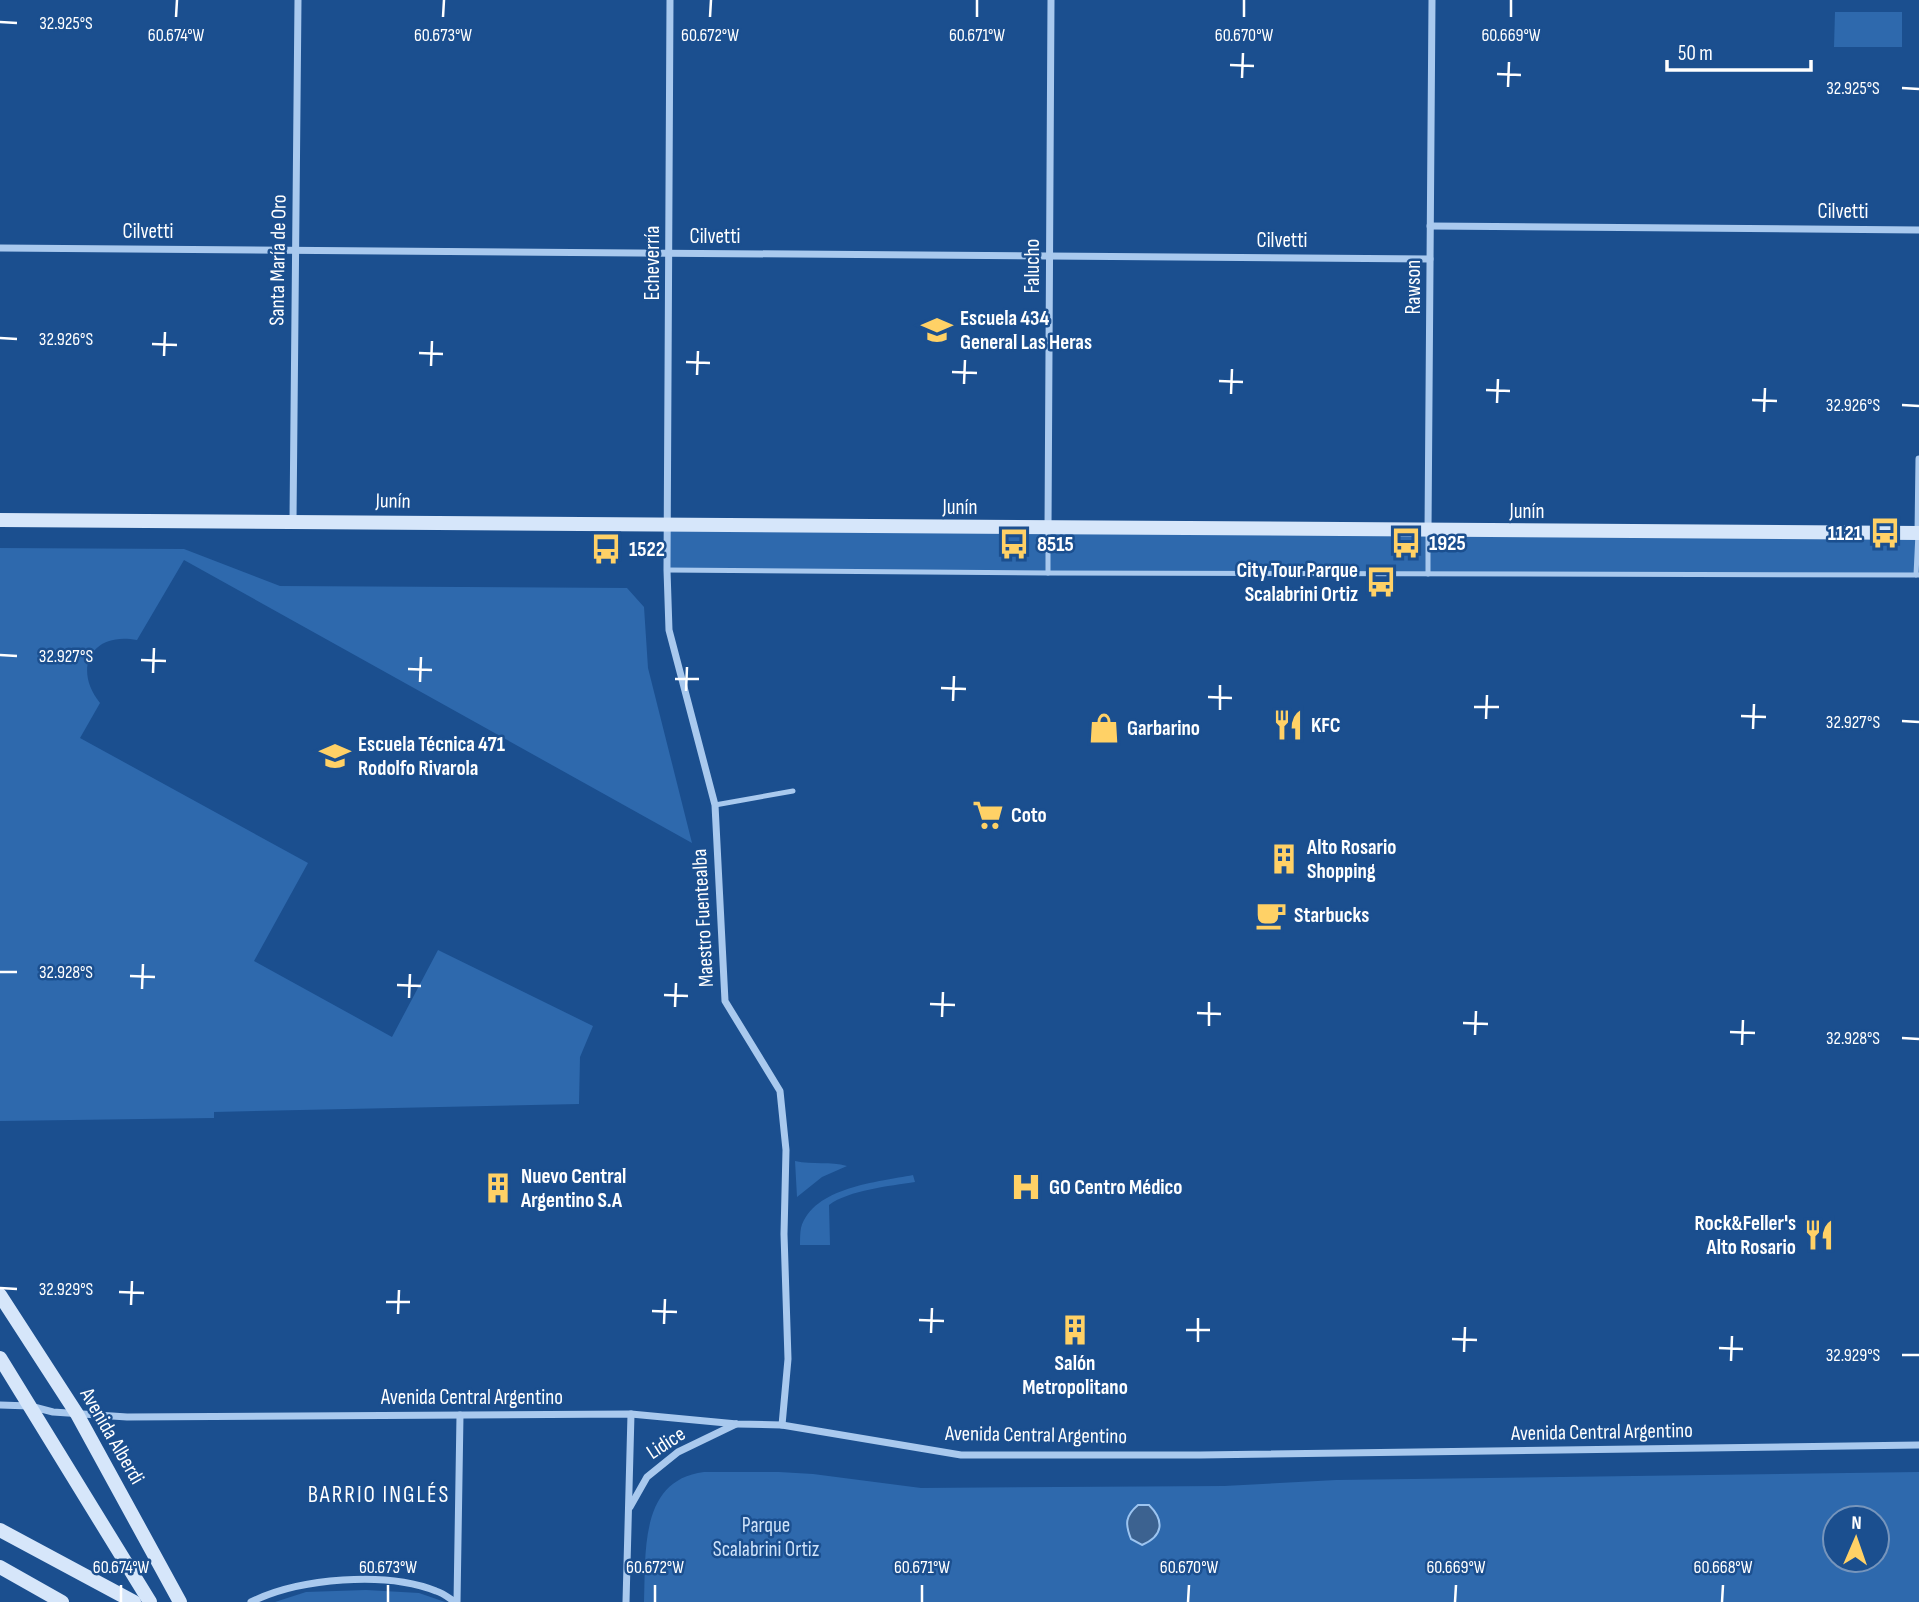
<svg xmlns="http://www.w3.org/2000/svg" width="1919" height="1602" font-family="'Sofia Sans Condensed',sans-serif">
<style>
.green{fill:#2e69ad;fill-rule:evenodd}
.water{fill:#3c6290;stroke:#9cc4f0;stroke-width:2}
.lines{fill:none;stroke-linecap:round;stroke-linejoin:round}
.service{stroke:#a9c9ee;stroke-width:5}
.minor{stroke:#a9c9ee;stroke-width:7}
.secondary{stroke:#d6e6fa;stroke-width:14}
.ticks{fill:none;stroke:#fff;stroke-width:2.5}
.labels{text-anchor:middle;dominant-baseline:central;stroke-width:5;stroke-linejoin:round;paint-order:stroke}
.street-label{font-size:21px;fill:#fff;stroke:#1b4f8f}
.poi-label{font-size:21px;font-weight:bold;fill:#fff;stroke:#1b4f8f;text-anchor:start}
.park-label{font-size:21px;fill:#cfe3fa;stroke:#1b4f8f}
.neighbourhood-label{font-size:23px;letter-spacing:2px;fill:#fff;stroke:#1b4f8f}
.ticks-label{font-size:18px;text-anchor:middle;fill:#fff;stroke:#1b4f8f;stroke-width:5;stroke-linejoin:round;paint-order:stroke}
</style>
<rect width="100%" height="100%" fill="#1b4f8f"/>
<!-- green -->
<g class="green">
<path d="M 1835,12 L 1902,12 L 1902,47 L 1834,47 Z"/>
<path d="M 668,526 L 1919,533 L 1919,575 L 667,570 Z"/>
<path d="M 0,548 L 184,549 L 280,586 L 627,588 L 644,607 L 648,668 L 692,843 L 184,560 L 137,640 C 92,631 72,668 100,703 L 80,738 L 308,863 L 254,961 L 392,1037 L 438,950 L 593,1026 L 580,1057 L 579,1104 L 214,1112 L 214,1118 L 0,1121 Z"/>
<path d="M 795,1161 C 813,1165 830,1161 847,1166 L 822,1177 L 797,1197 Z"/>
<path d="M 913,1175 L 915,1182 C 890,1186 849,1190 829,1205 L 830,1245 L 800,1245 C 800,1240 800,1233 801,1228 C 813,1187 878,1182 913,1175 Z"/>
<path d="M 704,1472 L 779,1472 L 813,1474 L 921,1488 L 1224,1486 L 1336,1480 L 1919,1472 L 1919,1602 L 644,1602 C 646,1553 639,1480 704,1472 ZM 1835,1518 L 1877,1518 L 1877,1560 L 1835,1560 Z"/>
<path d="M 366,1590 L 419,1593 L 445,1602 L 275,1602 L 306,1592 Z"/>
</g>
<!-- water -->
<path class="water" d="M 1138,1505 L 1149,1505 C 1165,1521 1163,1536 1142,1545 L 1131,1539 C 1125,1524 1125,1516 1138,1505 Z"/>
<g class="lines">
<!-- service -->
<g class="service">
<path d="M 667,570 L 1048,573 L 1919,575"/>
<path d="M 1048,573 L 1048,528"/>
<path d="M 1428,574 L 1428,531"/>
<path d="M 1916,575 L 1918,533"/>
<path d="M 715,805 L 793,791"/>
</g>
<!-- minor -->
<g class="minor">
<path d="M 670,0 L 667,570 L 669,630 L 715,805 L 725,1001 L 780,1091 L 786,1150 L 784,1234 L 788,1359 L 782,1425"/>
<path d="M 1430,226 L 1919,230"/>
<path d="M 0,248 L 1430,259"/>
<path d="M 293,521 L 298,0"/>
<path d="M 1048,528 L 1051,0"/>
<path d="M 1428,531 L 1432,0"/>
<path d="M 1918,533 L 1919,459"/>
<path d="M 0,1405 L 30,1406 L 53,1412 L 127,1417 L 631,1414 L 737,1424 L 782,1425 L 961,1455 L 1200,1455 L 1919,1445"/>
<path d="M 630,1507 L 647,1477 L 678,1452 L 736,1424"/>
<path d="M 251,1602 C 299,1578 386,1571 436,1591 C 443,1593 449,1598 455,1602"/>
<path d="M 457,1602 L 460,1415"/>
<path d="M 626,1602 L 631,1414"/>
</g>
<!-- secondary -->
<g class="secondary">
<path d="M 0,520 L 1919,533"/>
<path d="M 0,1295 L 77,1414 L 180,1602"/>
<path d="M 0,1358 L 150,1602"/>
<path d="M 0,1530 L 134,1602"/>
<path d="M 0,1567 L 62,1602"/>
</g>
</g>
<!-- ticks -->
<path class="ticks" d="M 176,17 L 177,0M 443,17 L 444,0M 710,17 L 711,0M 977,17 L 977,0M 1244,17 L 1244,0M 1511,17 L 1511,0M 0,22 L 17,23M 1230,65 L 1254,66M 1497,74 L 1521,75M 1242,78 L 1243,53M 1508,87 L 1509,62M 1902,88 L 1919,89M 0,338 L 17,339M 152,344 L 177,345M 419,353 L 443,354M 164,356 L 165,332M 686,362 L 710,363M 431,366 L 432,341M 952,372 L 977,373M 697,375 L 698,351M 1219,381 L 1243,382M 964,384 L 965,360M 1486,390 L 1510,391M 1231,394 L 1232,369M 1752,400 L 1777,401M 1497,403 L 1498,379M 1902,405 L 1919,406M 1764,412 L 1765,388M 0,655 L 17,656M 141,660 L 166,661M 408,669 L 432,670M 153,673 L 154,648M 675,679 L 699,679M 420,682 L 421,657M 941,688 L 966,689M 686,691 L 687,667M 1208,697 L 1232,698M 953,701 L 954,676M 1474,707 L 1499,707M 1220,710 L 1220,685M 1741,716 L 1766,717M 1486,719 L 1487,695M 1902,721 L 1919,722M 1753,729 L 1754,704M 0,972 L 17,972M 130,976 L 155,977M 397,985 L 421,986M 142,989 L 143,964M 664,995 L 688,996M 409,998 L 410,974M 930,1004 L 955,1005M 675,1007 L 676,983M 1197,1013 L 1221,1014M 942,1017 L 943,992M 1463,1023 L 1488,1024M 1209,1026 L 1209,1002M 1730,1032 L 1755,1033M 1475,1035 L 1476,1011M 1902,1038 L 1919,1039M 1742,1045 L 1743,1020M 0,1288 L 17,1289M 119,1292 L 144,1293M 386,1302 L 410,1302M 131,1305 L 132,1281M 652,1311 L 677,1312M 398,1314 L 399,1290M 919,1320 L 944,1321M 664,1324 L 665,1299M 1186,1330 L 1210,1330M 931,1333 L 932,1308M 1452,1339 L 1477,1340M 1198,1342 L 1198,1318M 1719,1348 L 1743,1349M 1464,1352 L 1465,1327M 1902,1355 L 1919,1355M 1731,1361 L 1732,1336M 121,1602 L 121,1585M 388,1602 L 388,1585M 655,1602 L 655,1585M 922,1602 L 922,1585M 1188,1602 L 1189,1585M 1455,1602 L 1456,1585M 1722,1602 L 1723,1585"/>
<!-- icons -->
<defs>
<g id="school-bare" transform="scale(2.415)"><path d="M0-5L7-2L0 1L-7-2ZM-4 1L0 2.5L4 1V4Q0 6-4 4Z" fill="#ffd166" stroke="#1b4f8f" stroke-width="2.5" paint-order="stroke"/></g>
<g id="bus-bare" transform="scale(2.415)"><path d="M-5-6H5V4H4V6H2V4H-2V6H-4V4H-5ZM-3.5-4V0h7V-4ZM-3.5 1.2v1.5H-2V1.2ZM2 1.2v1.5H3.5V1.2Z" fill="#ffd166" stroke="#1b4f8f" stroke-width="2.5" paint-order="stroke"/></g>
<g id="restaurant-bare" transform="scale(2.415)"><path d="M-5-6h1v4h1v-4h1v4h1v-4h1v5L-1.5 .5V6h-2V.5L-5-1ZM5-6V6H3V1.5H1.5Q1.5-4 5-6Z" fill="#ffd166" stroke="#1b4f8f" stroke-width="2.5" paint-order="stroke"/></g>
<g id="shop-bare" transform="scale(2.415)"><path d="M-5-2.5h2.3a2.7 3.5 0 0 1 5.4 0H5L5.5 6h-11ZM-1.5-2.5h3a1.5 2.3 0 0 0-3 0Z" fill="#ffd166" stroke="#1b4f8f" stroke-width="2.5" paint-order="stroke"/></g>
<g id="supermarket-bare" transform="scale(2.415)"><path d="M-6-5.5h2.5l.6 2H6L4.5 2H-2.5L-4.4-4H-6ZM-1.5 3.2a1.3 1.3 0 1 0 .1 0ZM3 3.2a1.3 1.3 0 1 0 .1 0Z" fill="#ffd166" stroke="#1b4f8f" stroke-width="2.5" paint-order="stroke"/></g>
<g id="building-bare" transform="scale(2.415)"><path d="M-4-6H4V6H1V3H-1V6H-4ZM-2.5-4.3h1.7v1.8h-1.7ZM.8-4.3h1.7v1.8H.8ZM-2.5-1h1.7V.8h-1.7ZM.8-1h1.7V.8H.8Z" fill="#ffd166" stroke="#1b4f8f" stroke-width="2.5" paint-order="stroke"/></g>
<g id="cafe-bare" transform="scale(2.415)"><path d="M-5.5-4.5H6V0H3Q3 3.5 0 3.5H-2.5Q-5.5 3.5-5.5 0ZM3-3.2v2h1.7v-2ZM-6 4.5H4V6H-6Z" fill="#ffd166" stroke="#1b4f8f" stroke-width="2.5" paint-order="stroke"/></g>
<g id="hospital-bare" transform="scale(2.415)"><path d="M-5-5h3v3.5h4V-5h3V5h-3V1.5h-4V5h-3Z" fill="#ffd166" stroke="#1b4f8f" stroke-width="2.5" paint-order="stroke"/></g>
</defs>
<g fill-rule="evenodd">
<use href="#school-bare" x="937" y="330"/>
<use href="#bus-bare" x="1885" y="533"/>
<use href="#bus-bare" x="1406" y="543"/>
<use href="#bus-bare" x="1014" y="544"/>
<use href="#bus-bare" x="606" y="549"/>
<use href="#bus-bare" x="1381" y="582"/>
<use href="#restaurant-bare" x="1288" y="725"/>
<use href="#shop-bare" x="1104" y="728"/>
<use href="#school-bare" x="335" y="756"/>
<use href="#supermarket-bare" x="988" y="815"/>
<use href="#building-bare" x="1284" y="859"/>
<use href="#cafe-bare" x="1271" y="915"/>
<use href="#hospital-bare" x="1026" y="1187"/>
<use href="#building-bare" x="498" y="1188"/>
<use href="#restaurant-bare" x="1819" y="1235"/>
<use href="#building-bare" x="1075" y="1330"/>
</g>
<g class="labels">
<!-- street labels -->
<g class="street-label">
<text x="1843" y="211">Cilvetti</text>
<text x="148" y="231">Cilvetti</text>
<text x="715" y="236">Cilvetti</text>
<text x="1282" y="240">Cilvetti</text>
<text transform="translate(278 260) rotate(-89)">Santa María de Oro</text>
<text transform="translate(652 263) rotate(-90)">Echeverría</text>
<text transform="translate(1032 266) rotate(-90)">Falucho</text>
<text transform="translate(1413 287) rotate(-90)">Rawson</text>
<text transform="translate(393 501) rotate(1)">Junín</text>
<text x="960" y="507">Junín</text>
<text x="1527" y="511">Junín</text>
<text transform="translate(703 918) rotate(-93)">Maestro Fuentealba</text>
<text x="472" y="1397">Avenida Central Argentino</text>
<text transform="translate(1602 1432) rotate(-1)">Avenida Central Argentino</text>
<text transform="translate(1036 1435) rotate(1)">Avenida Central Argentino</text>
<text transform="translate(112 1436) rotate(60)">Avenida Alberdi</text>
<text transform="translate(666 1443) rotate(-33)">Lidice</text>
</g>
<!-- poi labels -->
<g class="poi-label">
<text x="960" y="318">Escuela 434<tspan x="960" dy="24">General Las Heras</tspan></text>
<text x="1862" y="533" text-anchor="end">1121</text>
<text x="1429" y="543">1925</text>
<text x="1037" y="544">8515</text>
<text x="629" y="549">1522</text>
<text x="1358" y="570" text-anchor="end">City Tour Parque<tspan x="1358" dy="24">Scalabrini Ortiz</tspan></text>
<text x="1311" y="725">KFC</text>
<text x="1127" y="728">Garbarino</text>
<text x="358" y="744">Escuela Técnica 471<tspan x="358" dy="24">Rodolfo Rivarola</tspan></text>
<text x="1011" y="815">Coto</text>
<text x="1307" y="847">Alto Rosario<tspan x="1307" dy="24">Shopping</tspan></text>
<text x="1294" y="915">Starbucks</text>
<text x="521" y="1176">Nuevo Central<tspan x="521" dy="24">Argentino S.A</tspan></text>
<text x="1049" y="1187">GO Centro Médico</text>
<text x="1796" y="1223" text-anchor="end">Rock&amp;Feller's<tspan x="1796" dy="24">Alto Rosario</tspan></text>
<text x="1075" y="1363" text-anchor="middle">Salón<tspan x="1075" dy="24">Metropolitano</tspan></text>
</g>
<!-- park labels -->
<g class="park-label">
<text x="766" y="1525">Parque<tspan x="766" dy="24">Scalabrini Ortiz</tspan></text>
</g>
<!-- neighbourhood labels -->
<g class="neighbourhood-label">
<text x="379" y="1495">BARRIO INGLÉS</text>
</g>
</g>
<g class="ticks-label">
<text x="66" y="29">32.925°S</text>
<text x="176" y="41">60.674°W</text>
<text x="443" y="41">60.673°W</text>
<text x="710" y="41">60.672°W</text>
<text x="977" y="41">60.671°W</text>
<text x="1244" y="41">60.670°W</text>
<text x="1511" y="41">60.669°W</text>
<text x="1853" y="94">32.925°S</text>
<text x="66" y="345">32.926°S</text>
<text x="1853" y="411">32.926°S</text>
<text x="66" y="662">32.927°S</text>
<text x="1853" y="728">32.927°S</text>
<text x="66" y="978">32.928°S</text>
<text x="1853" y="1044">32.928°S</text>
<text x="66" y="1295">32.929°S</text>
<text x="1853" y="1361">32.929°S</text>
<text x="121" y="1573">60.674°W</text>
<text x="388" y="1573">60.673°W</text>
<text x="655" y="1573">60.672°W</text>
<text x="922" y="1573">60.671°W</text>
<text x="1189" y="1573">60.670°W</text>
<text x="1456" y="1573">60.669°W</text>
<text x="1723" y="1573">60.668°W</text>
</g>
<!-- north arrow -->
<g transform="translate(1856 1539) rotate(2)"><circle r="33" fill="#1b4f8f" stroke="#7695bc" stroke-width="2"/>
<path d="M0-5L12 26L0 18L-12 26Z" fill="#ffd166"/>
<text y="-10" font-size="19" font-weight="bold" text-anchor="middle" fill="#ffffff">N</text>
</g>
<!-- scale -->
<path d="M1667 60v10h144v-10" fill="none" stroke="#ffffff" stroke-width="3.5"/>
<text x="1678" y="60" font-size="21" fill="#ffffff" stroke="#1b4f8f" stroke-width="5" paint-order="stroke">50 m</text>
</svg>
